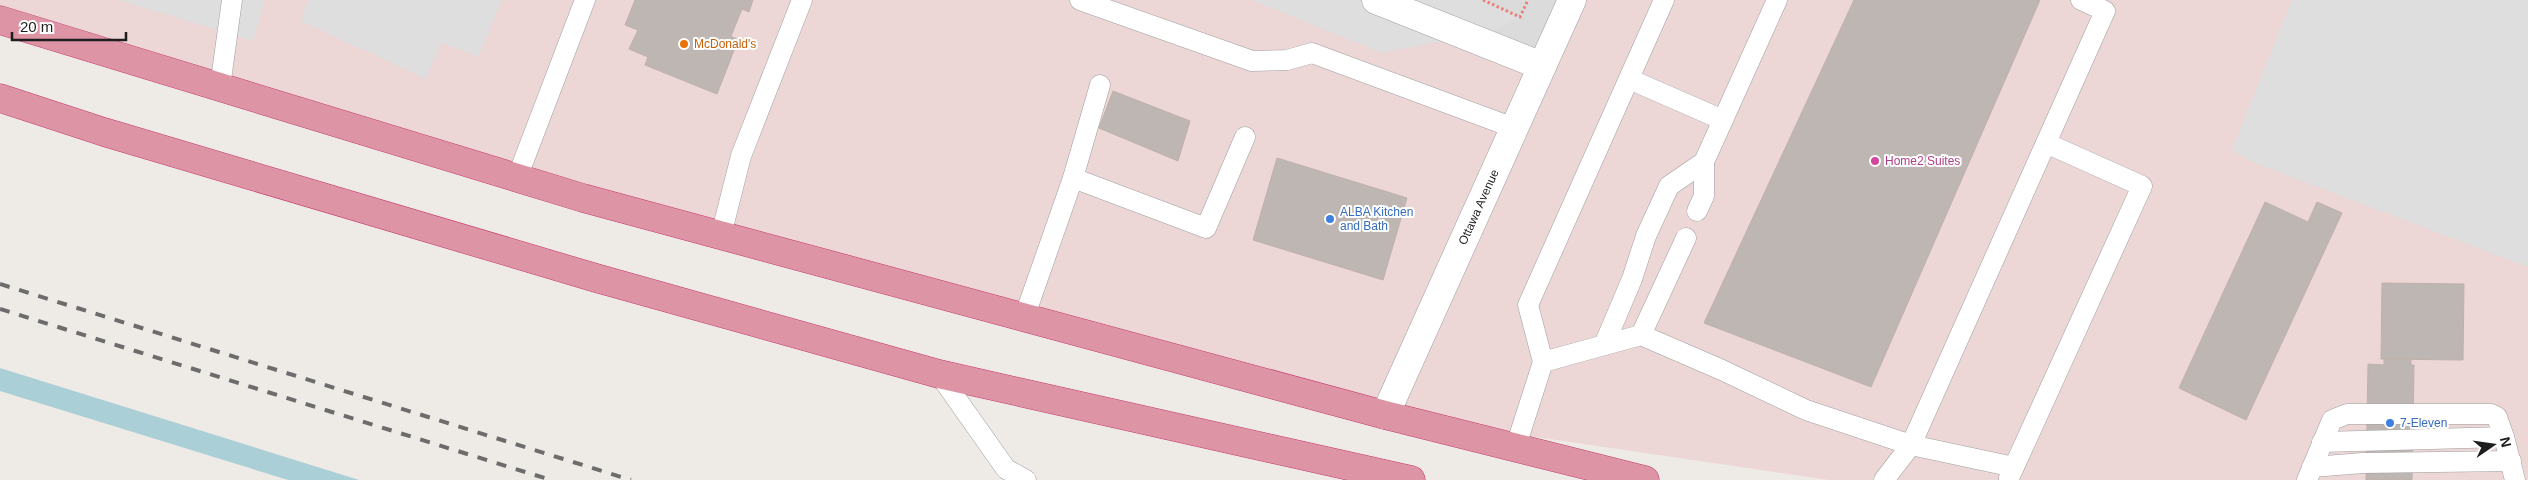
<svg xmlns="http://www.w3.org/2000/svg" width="2528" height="480" font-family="Helvetica,sans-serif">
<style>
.residential{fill:#dcdbdb}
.commercial{fill:#edd6d6}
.parking{fill:#dedede}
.water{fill:#aacfd7}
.building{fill:#beb6b2;stroke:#beb1a9}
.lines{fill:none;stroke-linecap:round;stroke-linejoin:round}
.lane-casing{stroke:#9f9f9f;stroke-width:21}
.street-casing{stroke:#9f9f9f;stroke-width:29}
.highway-casing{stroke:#c63870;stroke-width:29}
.path{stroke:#ea7f7a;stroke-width:3;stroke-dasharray:2.5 2.5;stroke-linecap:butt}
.lane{stroke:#fff;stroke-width:20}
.street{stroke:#fff;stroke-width:28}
.highway{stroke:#dd95a6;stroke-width:28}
.rail{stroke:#6c6c6c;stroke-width:4;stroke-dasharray:10 10;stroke-linecap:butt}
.food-dot{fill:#e8710a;stroke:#fff;stroke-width:2}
.hotel-dot{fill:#d1479c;stroke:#fff;stroke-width:2}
.shop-dot{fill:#3f7fe0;stroke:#fff;stroke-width:2}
.labels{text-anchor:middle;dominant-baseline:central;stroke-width:4;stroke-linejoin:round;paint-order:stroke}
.food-label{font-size:12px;fill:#c56008;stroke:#fff;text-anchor:start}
.hotel-label{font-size:12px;fill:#b23c85;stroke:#fff;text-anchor:start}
.street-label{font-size:12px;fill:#1e1e1e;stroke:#fff}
.shop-label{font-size:12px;fill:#366cbe;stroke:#fff;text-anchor:start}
</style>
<rect width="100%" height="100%" fill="#eeeae5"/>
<!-- residential -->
<path class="residential" d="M 1376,0 L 1572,0 L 1542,66 Z"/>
<!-- commercial -->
<path class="commercial" d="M 0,0 L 1376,0 L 1542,66 L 1572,0 L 2528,0 L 2528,480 L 1829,480 L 1385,415 L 0,16 Z"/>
<!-- parking -->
<g class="parking">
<path d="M 119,0 L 265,0 L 253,41 Z"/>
<path d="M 308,0 L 502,0 L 478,57 L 441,42 L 426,79 L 301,21 Z"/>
<path d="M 1252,0 L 1483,0 L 1520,17 L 1493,31 L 1382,53 Z"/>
<path d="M 2292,0 L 2528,0 L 2528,267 L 2252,162 L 2232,150 Z"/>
</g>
<!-- water -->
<path class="water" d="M 0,368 L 359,480 L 288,480 L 0,391 Z"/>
<!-- building -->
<g class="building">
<path d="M 635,0 L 753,0 L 749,12 L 742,9 L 731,36 L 738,40 L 717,94 L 645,65 L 648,57 L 629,49 L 638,30 L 625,25 Z"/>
<path d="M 1854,0 L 2040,0 L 1871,387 L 1704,323 Z"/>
<path d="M 1113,91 L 1190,121 L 1178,161 L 1099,128 Z"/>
<path d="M 1277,158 L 1407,198 L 1383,280 L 1253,240 Z"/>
<path d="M 2265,202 L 2308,222 L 2317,202 L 2342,213 L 2246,420 L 2179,388 Z"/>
<path d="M 2382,283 L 2464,284 L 2463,360 L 2381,359 Z"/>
<path d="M 2384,359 L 2411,359 L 2411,365 L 2414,365 L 2412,480 L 2366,480 L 2368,364 L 2384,365 Z"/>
</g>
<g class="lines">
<!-- lane casing -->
<g class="lane-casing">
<g id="lane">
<path d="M 1080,0 L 1252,61 L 1287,60 L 1312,53 L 1514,128"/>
<path d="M 1629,79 L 1723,120"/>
<path d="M 220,87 L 232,0"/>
<path d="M 517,178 L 585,0"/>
<path d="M 1073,178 L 1100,85"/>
<path d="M 1697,211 L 1704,196 L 1704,162"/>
<path d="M 721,235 L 741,156 L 802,0"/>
<path d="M 1024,318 L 1073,178 L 1206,228 L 1245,137"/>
<path d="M 1641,335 L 1686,238"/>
<path d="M 1604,345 L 1632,279 L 1646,236 L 1669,186 L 1704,162 L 1777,0"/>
<path d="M 1543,362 L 1641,335 L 1722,370 L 1806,410 L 1911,445 L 2014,467"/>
<path d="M 939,374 L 1006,469 L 1026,480"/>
<path d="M 2322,442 L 2504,437"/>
<path d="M 1515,449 L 1543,362 L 1528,305 L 1664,0"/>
<path d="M 2312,467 L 2363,463 L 2511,461"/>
<path d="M 2009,478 L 2142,186 L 2046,143"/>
<path d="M 1884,480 L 1911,445 L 2105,11 L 2081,0"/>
<path d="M 2307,480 L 2332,420 L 2347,414 L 2491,414 L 2497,417 L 2504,437 L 2515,480"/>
</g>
</g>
<!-- street casing -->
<g class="street-casing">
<g id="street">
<path d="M 1376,0 L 1542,66"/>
<path id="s1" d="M 1385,415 L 1572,0"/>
</g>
</g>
<!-- highway casing -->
<g class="highway-casing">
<g id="highway">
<path d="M 0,20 L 583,198 L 1385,415 L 1645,480"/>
<path d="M 0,98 L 104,132 L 596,278 L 939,374 L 1411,480"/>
</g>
</g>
<!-- path -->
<path class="path" d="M 1483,0 L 1520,17 L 1528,0"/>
<!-- lane -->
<use href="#lane" class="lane"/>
<!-- street -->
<use href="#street" class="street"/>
<!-- highway -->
<use href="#highway" class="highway"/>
<!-- rail -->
<g class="rail">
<path d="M 0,284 L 631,480"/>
<path d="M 0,309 L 551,480"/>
</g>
</g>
<!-- markers -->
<circle class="food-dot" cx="684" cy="44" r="5"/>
<circle class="hotel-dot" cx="1875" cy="161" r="5"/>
<g class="shop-dot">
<circle cx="1330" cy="219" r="5"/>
<circle cx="2390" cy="423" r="5"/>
</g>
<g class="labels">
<!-- food labels -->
<g class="food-label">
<text x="694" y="44">McDonald's</text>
</g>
<!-- hotel labels -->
<g class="hotel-label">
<text x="1885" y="161">Home2 Suites</text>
</g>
<!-- street labels -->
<g class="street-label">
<text stroke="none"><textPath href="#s1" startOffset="228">Ottawa Avenue</textPath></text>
</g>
<!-- shop labels -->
<g class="shop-label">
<text x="1340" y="212">ALBA Kitchen<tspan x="1340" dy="14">and Bath</tspan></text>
<text x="2400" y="423">7-Eleven</text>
</g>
</g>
<!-- north arrow -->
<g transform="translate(2493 445) rotate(77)" stroke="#ffffff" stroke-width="4" paint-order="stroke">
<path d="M0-4L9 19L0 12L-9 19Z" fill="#1e1e1e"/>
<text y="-8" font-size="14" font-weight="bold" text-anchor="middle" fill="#1e1e1e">N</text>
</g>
<!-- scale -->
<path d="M12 32v8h114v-8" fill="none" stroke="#1e1e1e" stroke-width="2.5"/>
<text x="20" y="32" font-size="15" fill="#1e1e1e" stroke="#ffffff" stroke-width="4" paint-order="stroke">20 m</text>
</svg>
